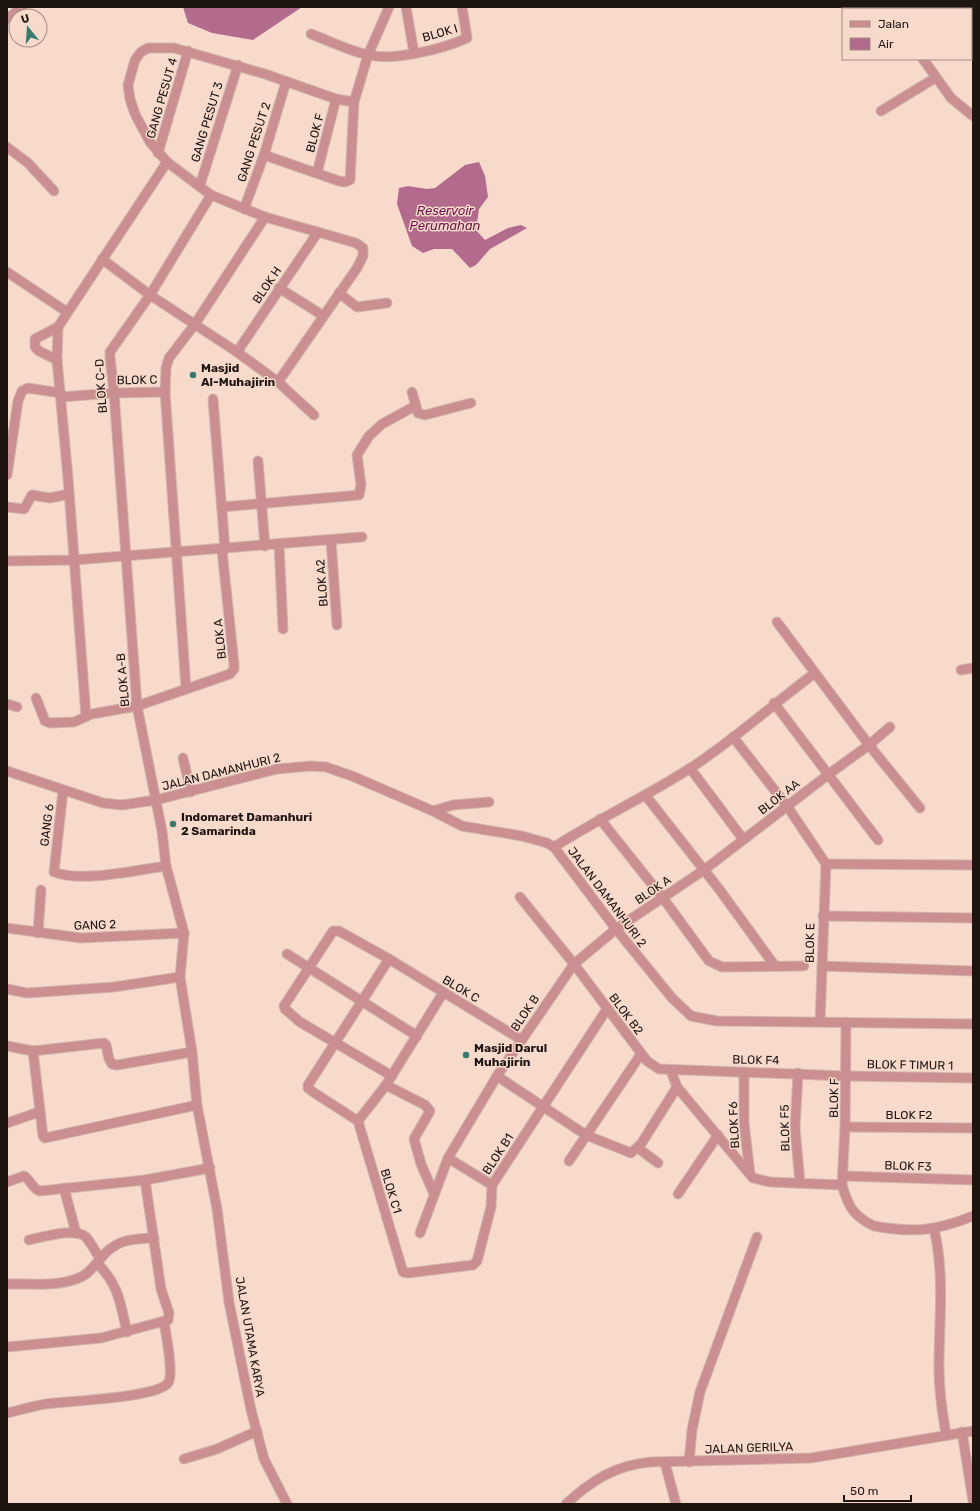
<svg xmlns="http://www.w3.org/2000/svg" width="980" height="1511" font-family="Rubik,sans-serif">
<style>
.water{fill:#b26b8d}
.lines{fill:none;stroke-linecap:round;stroke-linejoin:round}
.minor-casing{stroke:#d1b6ab;stroke-width:11}
.minor{stroke:#cb8f91;stroke-width:9}
.poi-dot{fill:#387a6b;stroke:#f8dacd;stroke-width:1.5}
.labels{text-anchor:middle;dominant-baseline:central;stroke-width:3;stroke-linejoin:round;paint-order:stroke}
.street-label{font-size:12px;fill:#1e1410;stroke:#f8dacd}
.poi-label{font-size:12px;font-weight:bold;fill:#1e1410;stroke:#f8dacd;text-anchor:start}
.water-label{font-size:13px;font-style:italic;fill:#6c1447;stroke:#f8dacd}
</style>
<rect width="100%" height="100%" fill="#f8dacd"/>
<!-- water -->
<g class="water">
<path d="M 183,7 L 302,7 L 253,40 L 212,33 L 188,23 Z"/>
<path d="M 479,162 L 485,176 L 488,197 L 479,209 L 476,230 L 485,240 L 508,228 L 521,225 L 527,228 L 490,249 L 476,265 L 470,268 L 452,249 L 434,249 L 423,253 L 412,246 L 397,204 L 399,188 L 408,186 L 427,189 L 435,188 L 465,165 Z"/>
</g>
<g class="lines">
<!-- minor casing -->
<g class="minor-casing">
<g id="minor">
<path d="M 406,7 L 414,53"/>
<path d="M 900,7 L 901,9"/>
<path d="M 7,19 L 22,7"/>
<path d="M 971,27 L 973,26"/>
<path d="M 311,34 C 330,41 349,51 369,55 C 394,61 443,49 467,38 L 462,7"/>
<path d="M 923,59 L 951,98 L 973,116"/>
<path d="M 881,111 L 935,78"/>
<path d="M 7,147 L 28,163 L 54,191"/>
<path d="M 158,153 L 188,51"/>
<path d="M 264,155 L 339,181 L 345,182 L 350,180 L 354,102 L 368,55 L 389,7"/>
<path d="M 317,173 L 336,99"/>
<path d="M 200,185 L 238,65"/>
<path d="M 211,195 L 150,295 L 110,352 L 110,357 L 114,393 L 137,706 L 162,831 L 166,866 L 184,933 L 180,977 L 192,1052 L 197,1105 L 217,1209 L 229,1302 L 251,1410 L 264,1459 L 287,1504"/>
<path d="M 244,209 L 264,155 L 286,82"/>
<path d="M 102,259 L 150,295 L 237,352 L 278,382 L 314,415"/>
<path d="M 7,272 L 67,312"/>
<path d="M 279,288 L 322,315"/>
<path d="M 339,293 L 357,307 L 387,303"/>
<path d="M 58,327 L 57,360 L 68,478 L 86,716"/>
<path d="M 237,352 L 318,232"/>
<path d="M 57,360 L 39,351 L 35,347 L 35,339 L 58,327 L 167,162"/>
<path d="M 278,382 L 357,268 L 363,256 L 363,248 L 356,243 L 265,217 L 211,195 L 167,162 L 150,142 L 135,114 L 130,99 L 128,85 L 135,60 L 141,52 L 148,48 L 174,48 L 265,74 L 336,99 L 354,102"/>
<path d="M 412,392 L 418,413 L 425,415 L 471,403"/>
<path d="M 61,397 L 114,393 L 165,392"/>
<path d="M 213,399 L 225,549"/>
<path d="M 258,461 L 265,546"/>
<path d="M 7,475 L 18,401 L 22,391 L 28,388 L 61,393"/>
<path d="M 7,507 L 24,509 L 32,495 L 50,498 L 69,494"/>
<path d="M 222,507 L 359,495 L 361,485 L 357,455 L 369,436 L 382,424 L 415,406"/>
<path d="M 331,540 L 337,625"/>
<path d="M 279,544 L 283,629"/>
<path d="M 7,561 L 74,560 L 362,537"/>
<path d="M 777,622 L 869,745 L 920,808"/>
<path d="M 961,670 L 973,668"/>
<path d="M 186,688 L 165,392 L 166,368 L 169,358 L 195,324 L 265,217"/>
<path d="M 36,698 L 45,721 L 50,723 L 74,722 L 92,714 L 137,706 L 230,674 L 234,669 L 234,664 L 222,550"/>
<path d="M 774,703 L 878,840"/>
<path d="M 7,704 L 17,707"/>
<path d="M 733,737 L 787,806 L 826,864"/>
<path d="M 183,758 L 191,792"/>
<path d="M 690,768 L 743,839"/>
<path d="M 7,771 L 103,803 L 122,805 L 156,800 L 277,769 L 311,766 L 326,767 L 352,776 L 433,811 L 462,826 L 522,836 L 547,843 L 554,847 L 616,929 L 672,998 L 691,1016 L 717,1021 L 973,1024"/>
<path d="M 63,791 L 54,872 C 82,883 136,870 166,866"/>
<path d="M 646,796 L 719,889 L 775,966"/>
<path d="M 433,811 L 453,805 L 489,802"/>
<path d="M 600,819 L 663,898 L 709,961 L 722,967 L 804,966"/>
<path d="M 554,847 C 598,819 645,797 689,769 C 733,741 773,704 815,673"/>
<path d="M 826,864 L 973,865"/>
<path d="M 520,897 L 574,964 L 647,1061 L 659,1069 L 846,1076 L 973,1078"/>
<path d="M 823,916 L 973,918"/>
<path d="M 7,928 L 81,938 L 184,933"/>
<path d="M 38,933 L 41,890"/>
<path d="M 287,954 L 417,1036"/>
<path d="M 822,966 L 973,971"/>
<path d="M 7,989 L 27,993 L 114,987 L 180,977"/>
<path d="M 820,1022 L 826,864"/>
<path d="M 7,1046 L 33,1051 L 104,1043 L 106,1045 L 109,1059 L 112,1064 L 117,1065 L 192,1052"/>
<path d="M 33,1051 L 43,1136 L 45,1138 L 197,1105"/>
<path d="M 671,1071 L 677,1087 L 753,1178 L 770,1182 L 842,1185 L 845,1127 L 846,1022"/>
<path d="M 744,1072 L 744,1123 L 750,1174"/>
<path d="M 798,1073 L 795,1128 L 800,1183"/>
<path d="M 392,1076 L 300,1022 L 285,1009 L 284,1006 L 333,931 L 339,931 L 389,959 L 522,1040"/>
<path d="M 497,1076 L 586,1135 L 631,1153 L 641,1144 L 677,1087"/>
<path d="M 386,1085 L 425,1105 L 430,1111 L 414,1139 L 421,1164 L 434,1194"/>
<path d="M 358,1121 L 403,1272 L 408,1273 L 473,1265 L 477,1261 L 491,1207 L 492,1185 L 607,1009"/>
<path d="M 358,1121 L 313,1092 L 308,1088 L 308,1085 L 389,959"/>
<path d="M 358,1121 L 386,1085 L 443,993"/>
<path d="M 7,1123 L 39,1112"/>
<path d="M 845,1127 L 973,1128"/>
<path d="M 638,1148 L 658,1163"/>
<path d="M 448,1158 L 492,1185"/>
<path d="M 569,1161 L 641,1054"/>
<path d="M 843,1176 L 973,1180"/>
<path d="M 7,1182 L 24,1176 C 31,1180 32,1189 40,1191 L 145,1180 L 210,1168"/>
<path d="M 842,1185 C 848,1206 853,1216 874,1226 C 914,1233 936,1231 973,1216"/>
<path d="M 64,1188 L 76,1233"/>
<path d="M 678,1194 L 718,1135"/>
<path d="M 934,1229 C 945,1275 939,1320 939,1367 C 939,1389 942,1412 946,1434"/>
<path d="M 420,1233 L 448,1158 L 497,1076 L 574,964 L 616,929 L 704,870 L 829,774 L 869,745 L 890,727"/>
<path d="M 29,1240 C 42,1237 75,1227 86,1237 C 91,1243 96,1252 100,1259"/>
<path d="M 97,1263 C 119,1285 120,1302 127,1332"/>
<path d="M 7,1284 C 31,1283 60,1288 83,1276 C 90,1272 95,1265 100,1259 C 116,1239 131,1239 154,1238"/>
<path d="M 7,1347 L 101,1338 L 168,1320 L 169,1313 L 161,1289 L 145,1180"/>
<path d="M 7,1413 C 20,1410 33,1406 46,1404 C 67,1401 157,1398 168,1383 C 174,1375 166,1334 164,1322"/>
<path d="M 962,1432 L 973,1501"/>
<path d="M 184,1459 L 217,1449 L 257,1431"/>
<path d="M 689,1462 L 692,1430 L 700,1392 L 757,1237"/>
<path d="M 665,1463 L 676,1504"/>
<path d="M 566,1504 C 592,1480 616,1465 651,1462 L 811,1458 L 973,1431"/>
</g>
</g>
<!-- minor -->
<use href="#minor" class="minor"/>
</g>
<!-- markers -->
<g class="poi-dot">
<circle cx="193" cy="375" r="4"/>
<circle cx="173" cy="824" r="4"/>
<circle cx="466" cy="1055" r="4"/>
</g>
<g class="labels">
<!-- street labels -->
<g class="street-label">
<text transform="translate(440 33) rotate(-16)">BLOK I</text>
<text transform="translate(162 98) rotate(-74)">GANG PESUT 4</text>
<text transform="translate(207 122) rotate(-73)">GANG PESUT 3</text>
<text transform="translate(315 133) rotate(-75)">BLOK F</text>
<text transform="translate(254 142) rotate(-72)">GANG PESUT 2</text>
<text transform="translate(267 285) rotate(-56)">BLOK H</text>
<text transform="translate(137 380) rotate(-1)">BLOK C</text>
<text transform="translate(101 386) rotate(-94)">BLOK C-D</text>
<text transform="translate(322 583) rotate(-94)">BLOK A2</text>
<text transform="translate(220 639) rotate(-96)">BLOK A</text>
<text transform="translate(123 680) rotate(-95)">BLOK A-B</text>
<text transform="translate(221 772) rotate(-14)">JALAN DAMANHURI 2</text>
<text transform="translate(779 797) rotate(-38)">BLOK AA</text>
<text transform="translate(47 825) rotate(-83)">GANG 6</text>
<text transform="translate(653 890) rotate(-34)">BLOK A</text>
<text transform="translate(607 897) rotate(53)">JALAN DAMANHURI 2</text>
<text transform="translate(95 925) rotate(-2)">GANG 2</text>
<text transform="translate(810 943) rotate(-89)">BLOK E</text>
<text transform="translate(461 989) rotate(31)">BLOK C</text>
<text transform="translate(525 1013) rotate(-56)">BLOK B</text>
<text transform="translate(626 1014) rotate(53)">BLOK B2</text>
<text transform="translate(756 1060) rotate(1)">BLOK F4</text>
<text transform="translate(910 1065) rotate(1)">BLOK F TIMUR 1</text>
<text transform="translate(834 1098) rotate(-89)">BLOK F</text>
<text x="909" y="1115">BLOK F2</text>
<text transform="translate(734 1125) rotate(-93)">BLOK F6</text>
<text transform="translate(785 1128) rotate(-91)">BLOK F5</text>
<text transform="translate(498 1154) rotate(-57)">BLOK B1</text>
<text transform="translate(908 1166) rotate(2)">BLOK F3</text>
<text transform="translate(391 1191) rotate(73)">BLOK C1</text>
<text transform="translate(250 1337) rotate(80)">JALAN UTAMA KARYA</text>
<text transform="translate(749 1448) rotate(-2)">JALAN GERILYA</text>
</g>
<!-- poi labels -->
<g class="poi-label">
<text x="201" y="368">Masjid<tspan x="201" dy="14">Al-Muhajirin</tspan></text>
<text x="181" y="817">Indomaret Damanhuri<tspan x="181" dy="14">2 Samarinda</tspan></text>
<text x="474" y="1048">Masjid Darul<tspan x="474" dy="14">Muhajirin</tspan></text>
</g>
<!-- water labels -->
<g class="water-label">
<text x="445" y="210">Reservoir<tspan x="445" dy="15">Perumahan</tspan></text>
</g>
</g>
<!-- border -->
<rect width="980" height="1511" fill="none" stroke="#1e1410" stroke-width="16"/>
<!-- legend -->
<rect x="842" y="8" width="130" height="52" fill="#f8dacd" stroke="#a18b81"/>
<rect x="850" y="21" width="20" height="6" fill="#cb8f91" stroke="#a18b81"/>
<text x="878" y="28" font-size="12" fill="#1e1410">Jalan</text>
<rect x="850" y="38" width="20" height="12" fill="#b26b8d" stroke="#a18b81"/>
<text x="878" y="48" font-size="12" fill="#1e1410">Air</text>
<!-- north arrow -->
<g transform="translate(28 28) rotate(343)"><circle r="19" fill="#f8dacd" stroke="#a18b81"/>
<path d="M0-3L7 15L0 10L-7 15Z" fill="#387a6b"/>
<text y="-6" font-size="11" font-weight="bold" text-anchor="middle" fill="#1e1410">U</text>
</g>
<!-- scale -->
<path d="M844 1495v6h67v-6" fill="none" stroke="#1e1410" stroke-width="2"/>
<text x="850" y="1495" font-size="12" fill="#1e1410" stroke="#f8dacd" stroke-width="3" paint-order="stroke">50 m</text>
</svg>
